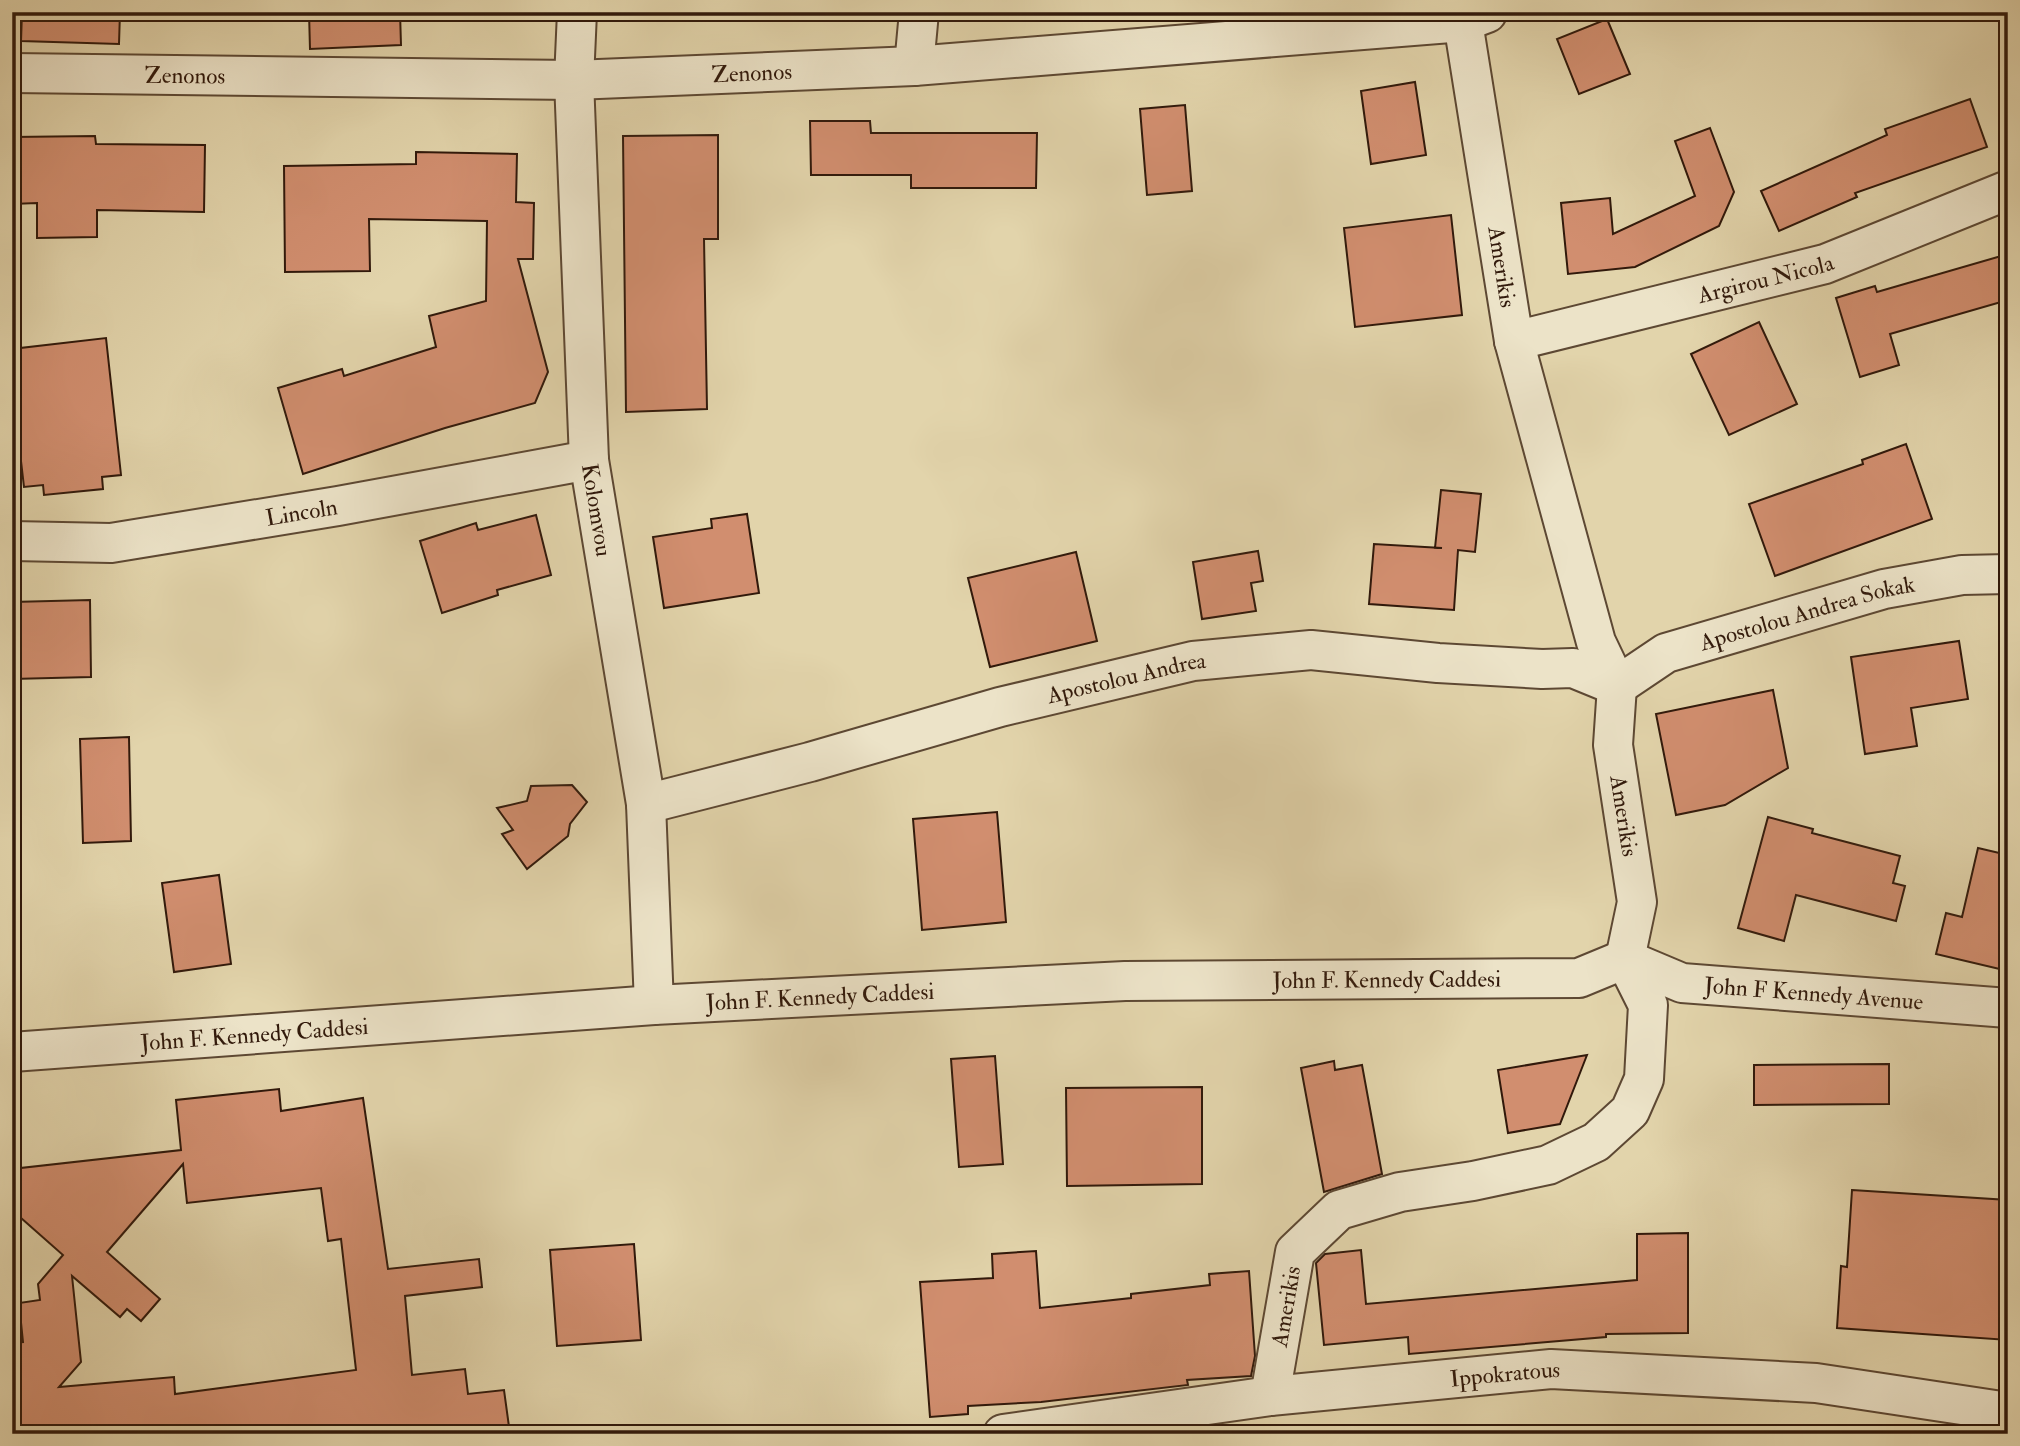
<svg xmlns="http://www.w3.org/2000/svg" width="2020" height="1446" font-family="'IM FELL Double Pica',serif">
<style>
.building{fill:#d18e6f;stroke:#31190b;stroke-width:2;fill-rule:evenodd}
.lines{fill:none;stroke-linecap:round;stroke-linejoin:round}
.minor-casing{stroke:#5d4833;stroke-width:42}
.minor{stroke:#ece3c8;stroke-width:38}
.labels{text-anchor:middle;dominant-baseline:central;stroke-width:5;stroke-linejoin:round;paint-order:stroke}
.street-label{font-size:23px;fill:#31190b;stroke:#ece3c8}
</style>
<rect width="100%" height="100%" fill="#e2d4ab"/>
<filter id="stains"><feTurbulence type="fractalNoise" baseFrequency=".00286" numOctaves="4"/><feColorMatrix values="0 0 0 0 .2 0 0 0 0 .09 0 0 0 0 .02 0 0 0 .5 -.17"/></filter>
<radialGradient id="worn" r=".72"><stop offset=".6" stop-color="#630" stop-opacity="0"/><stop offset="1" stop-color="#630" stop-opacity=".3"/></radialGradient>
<!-- building -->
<g class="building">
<path d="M 22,12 L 120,12 L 119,44 L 21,41 Z"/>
<path d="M 309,12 L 400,12 L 401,45 L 310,49 Z"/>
<path d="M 1607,19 L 1630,74 L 1579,94 L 1557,39 Z"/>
<path d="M 1415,82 L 1426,155 L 1371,164 L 1361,91 Z"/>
<path d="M 1970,99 L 1987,147 L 1855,193 L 1857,197 L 1779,231 L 1761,191 L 1887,135 L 1885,129 Z"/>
<path d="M 1185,105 L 1192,191 L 1147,195 L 1140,109 Z"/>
<path d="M 810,121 L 870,121 L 871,133 L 1037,133 L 1036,188 L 911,188 L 911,175 L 811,175 Z"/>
<path d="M 1710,128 L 1734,192 L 1719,226 L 1635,267 L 1568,274 L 1561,203 L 1610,198 L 1613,234 L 1695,196 L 1675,141 Z"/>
<path d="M 718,135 L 718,239 L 704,239 L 707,409 L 626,412 L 623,136 Z"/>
<path d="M 95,136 L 96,144 L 205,145 L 204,212 L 97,210 L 97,237 L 37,238 L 37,203 L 12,204 L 12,137 Z"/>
<path d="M 416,152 L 517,154 L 516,202 L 534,203 L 533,259 L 518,259 L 548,372 L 535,403 L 445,428 L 303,474 L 278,388 L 342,369 L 344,376 L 436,347 L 429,316 L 486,301 L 487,221 L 369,219 L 370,271 L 285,272 L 284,166 L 416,164 Z"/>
<path d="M 1451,215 L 1462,315 L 1355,327 L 1344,228 Z"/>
<path d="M 2008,254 L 2008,300 L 1890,334 L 1899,365 L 1860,377 L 1836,298 L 1875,286 L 1877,292 Z"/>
<path d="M 1759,322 L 1797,404 L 1729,435 L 1691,354 Z"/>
<path d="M 106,338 L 121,475 L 102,477 L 103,489 L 44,495 L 43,485 L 24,487 L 12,383 L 12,349 Z"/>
<path d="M 1906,444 L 1932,519 L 1775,576 L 1749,504 L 1863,464 L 1862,460 Z"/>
<path d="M 1441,490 L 1481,494 L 1475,552 L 1458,550 L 1454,610 L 1369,604 L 1374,544 L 1442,548 L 1435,548 Z"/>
<path d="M 747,514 L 759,593 L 664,608 L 653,537 L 712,528 L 711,519 Z"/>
<path d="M 536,515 L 551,575 L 497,590 L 498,595 L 442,613 L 420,541 L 476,523 L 478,530 Z"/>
<path d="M 1258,551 L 1263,581 L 1251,583 L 1256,611 L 1202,619 L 1193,562 Z"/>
<path d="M 1076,552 L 1097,641 L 990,667 L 968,578 Z"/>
<path d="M 90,600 L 91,677 L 12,679 L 12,602 Z"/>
<path d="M 1959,641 L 1968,699 L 1911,708 L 1917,746 L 1865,754 L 1851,657 Z"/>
<path d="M 1773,690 L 1788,768 L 1725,805 L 1676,815 L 1656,714 Z"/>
<path d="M 129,737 L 131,841 L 83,843 L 80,739 Z"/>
<path d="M 572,785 L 587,802 L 570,824 L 568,836 L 527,869 L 502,834 L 513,830 L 497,808 L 527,801 L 531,786 Z"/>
<path d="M 997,812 L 1006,922 L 922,930 L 913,819 Z"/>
<path d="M 1768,817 L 1813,829 L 1812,833 L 1900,856 L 1893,883 L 1905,886 L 1896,921 L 1796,895 L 1784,941 L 1738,928 Z"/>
<path d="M 1978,848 L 2008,855 L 2008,971 L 1936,954 L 1946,913 L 1962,917 Z"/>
<path d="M 219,875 L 231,964 L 174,972 L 162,883 Z"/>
<path d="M 1587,1055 L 1560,1124 L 1508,1133 L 1498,1070 Z"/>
<path d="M 995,1056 L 1003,1164 L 959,1167 L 951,1059 Z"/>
<path d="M 1334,1061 L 1335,1070 L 1362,1065 L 1382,1174 L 1324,1192 L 1301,1068 Z"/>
<path d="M 1889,1064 L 1889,1104 L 1754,1105 L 1754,1065 Z"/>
<path d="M 1202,1087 L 1202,1184 L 1067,1186 L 1066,1088 Z"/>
<path d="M 279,1089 L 281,1111 L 363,1098 L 388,1269 L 479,1259 L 482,1287 L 405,1296 L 412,1375 L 465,1369 L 468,1394 L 504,1390 L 510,1434 L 16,1434 L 12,1396 L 12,1343 L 23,1342 L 19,1303 L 40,1300 L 38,1284 L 63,1255 L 12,1210 L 12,1169 L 181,1150 L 176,1100 ZM 183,1164 L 187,1203 L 321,1188 L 328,1241 L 341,1239 L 356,1370 L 175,1394 L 174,1377 L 59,1387 L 81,1362 L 72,1276 L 120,1317 L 127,1309 L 141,1321 L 160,1299 L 107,1252 Z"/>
<path d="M 1852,1190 L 2008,1200 L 2008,1340 L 1837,1328 L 1841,1266 L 1847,1267 Z"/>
<path d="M 1688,1233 L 1688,1333 L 1606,1334 L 1606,1337 L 1409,1354 L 1408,1337 L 1324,1345 L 1316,1263 L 1325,1254 L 1361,1250 L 1366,1304 L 1637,1280 L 1637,1234 Z"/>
<path d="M 634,1244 L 641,1340 L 557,1346 L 550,1250 Z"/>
<path d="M 1036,1251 L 1040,1308 L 1131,1298 L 1131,1294 L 1210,1285 L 1209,1274 L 1249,1271 L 1255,1356 L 1251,1376 L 1187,1380 L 1188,1385 L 1041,1402 L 968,1406 L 968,1414 L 930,1417 L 920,1282 L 993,1278 L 992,1254 Z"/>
</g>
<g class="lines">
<!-- minor casing -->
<g class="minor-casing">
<g id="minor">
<path id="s1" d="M 577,12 L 574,80 L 589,460 L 646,804 L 654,1005"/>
<path d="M 914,66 L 919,12"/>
<path id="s2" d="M 12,73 L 574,80 L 914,66 L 1463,22 L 1487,13"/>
<path id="s3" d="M 1514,341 L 1825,264 L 2008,190"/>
<path id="s4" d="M 12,541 L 111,543 L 338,506 L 589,460"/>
<path id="s5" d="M 1617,686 L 1666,653 L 1884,589 L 1962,575 L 2008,574"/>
<path id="s6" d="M 646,804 L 810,762 L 1000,707 L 1193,661 L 1311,650 L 1438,663 L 1542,669 L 1573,668 L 1617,686"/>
<path id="s7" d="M 1625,959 L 1682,983 L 2008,1008"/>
<path id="s8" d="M 12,1052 L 654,1005 L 1125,981 L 1579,978 L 1625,959"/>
<path id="s9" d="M 1270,1396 L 1295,1252 L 1339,1210 L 1400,1192 L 1473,1181 L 1548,1165 L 1596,1142 L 1630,1111 L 1644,1079 L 1648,1005 L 1625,959 L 1637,902 L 1613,745 L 1617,686 L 1596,642 L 1514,341 L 1463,22 L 1463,12"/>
<path id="s10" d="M 1003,1434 L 1270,1396 L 1551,1369 L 1816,1383 L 2008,1412"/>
</g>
</g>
<!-- minor -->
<use href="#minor" class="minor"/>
</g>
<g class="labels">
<!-- street labels -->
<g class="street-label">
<text stroke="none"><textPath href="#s2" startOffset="740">Zenonos</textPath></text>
<text stroke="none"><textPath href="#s2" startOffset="173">Zenonos</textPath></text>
<text transform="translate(1502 267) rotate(81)">Amerikis</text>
<text stroke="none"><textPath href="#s3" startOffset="259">Argirou Nicola</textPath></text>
<text stroke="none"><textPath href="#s1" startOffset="499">Kolomvou</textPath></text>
<text stroke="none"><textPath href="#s4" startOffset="292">Lincoln</textPath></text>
<text stroke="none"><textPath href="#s5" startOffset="206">Apostolou Andrea Sokak</textPath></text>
<text stroke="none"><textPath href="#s6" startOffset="497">Apostolou Andrea</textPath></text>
<text transform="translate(1624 816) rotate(81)">Amerikis</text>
<text stroke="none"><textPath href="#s8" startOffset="1377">John F. Kennedy Caddesi</textPath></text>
<text stroke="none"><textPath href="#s7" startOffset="194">John F Kennedy Avenue</textPath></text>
<text stroke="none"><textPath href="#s8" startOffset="810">John F. Kennedy Caddesi</textPath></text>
<text stroke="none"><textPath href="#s8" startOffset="243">John F. Kennedy Caddesi</textPath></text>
<text stroke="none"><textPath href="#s9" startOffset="91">Amerikis</textPath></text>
<text stroke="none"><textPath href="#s10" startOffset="506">Ippokratous</textPath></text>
</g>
</g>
<!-- margin -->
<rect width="2020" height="1446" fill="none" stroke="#e2d4ab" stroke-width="42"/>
<rect x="14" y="14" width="1992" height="1418" fill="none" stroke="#31190b" stroke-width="3.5"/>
<rect x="21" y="21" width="1978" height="1404" fill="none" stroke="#31190b" stroke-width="2"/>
<rect width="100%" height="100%" filter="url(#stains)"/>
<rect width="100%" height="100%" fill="url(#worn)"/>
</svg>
